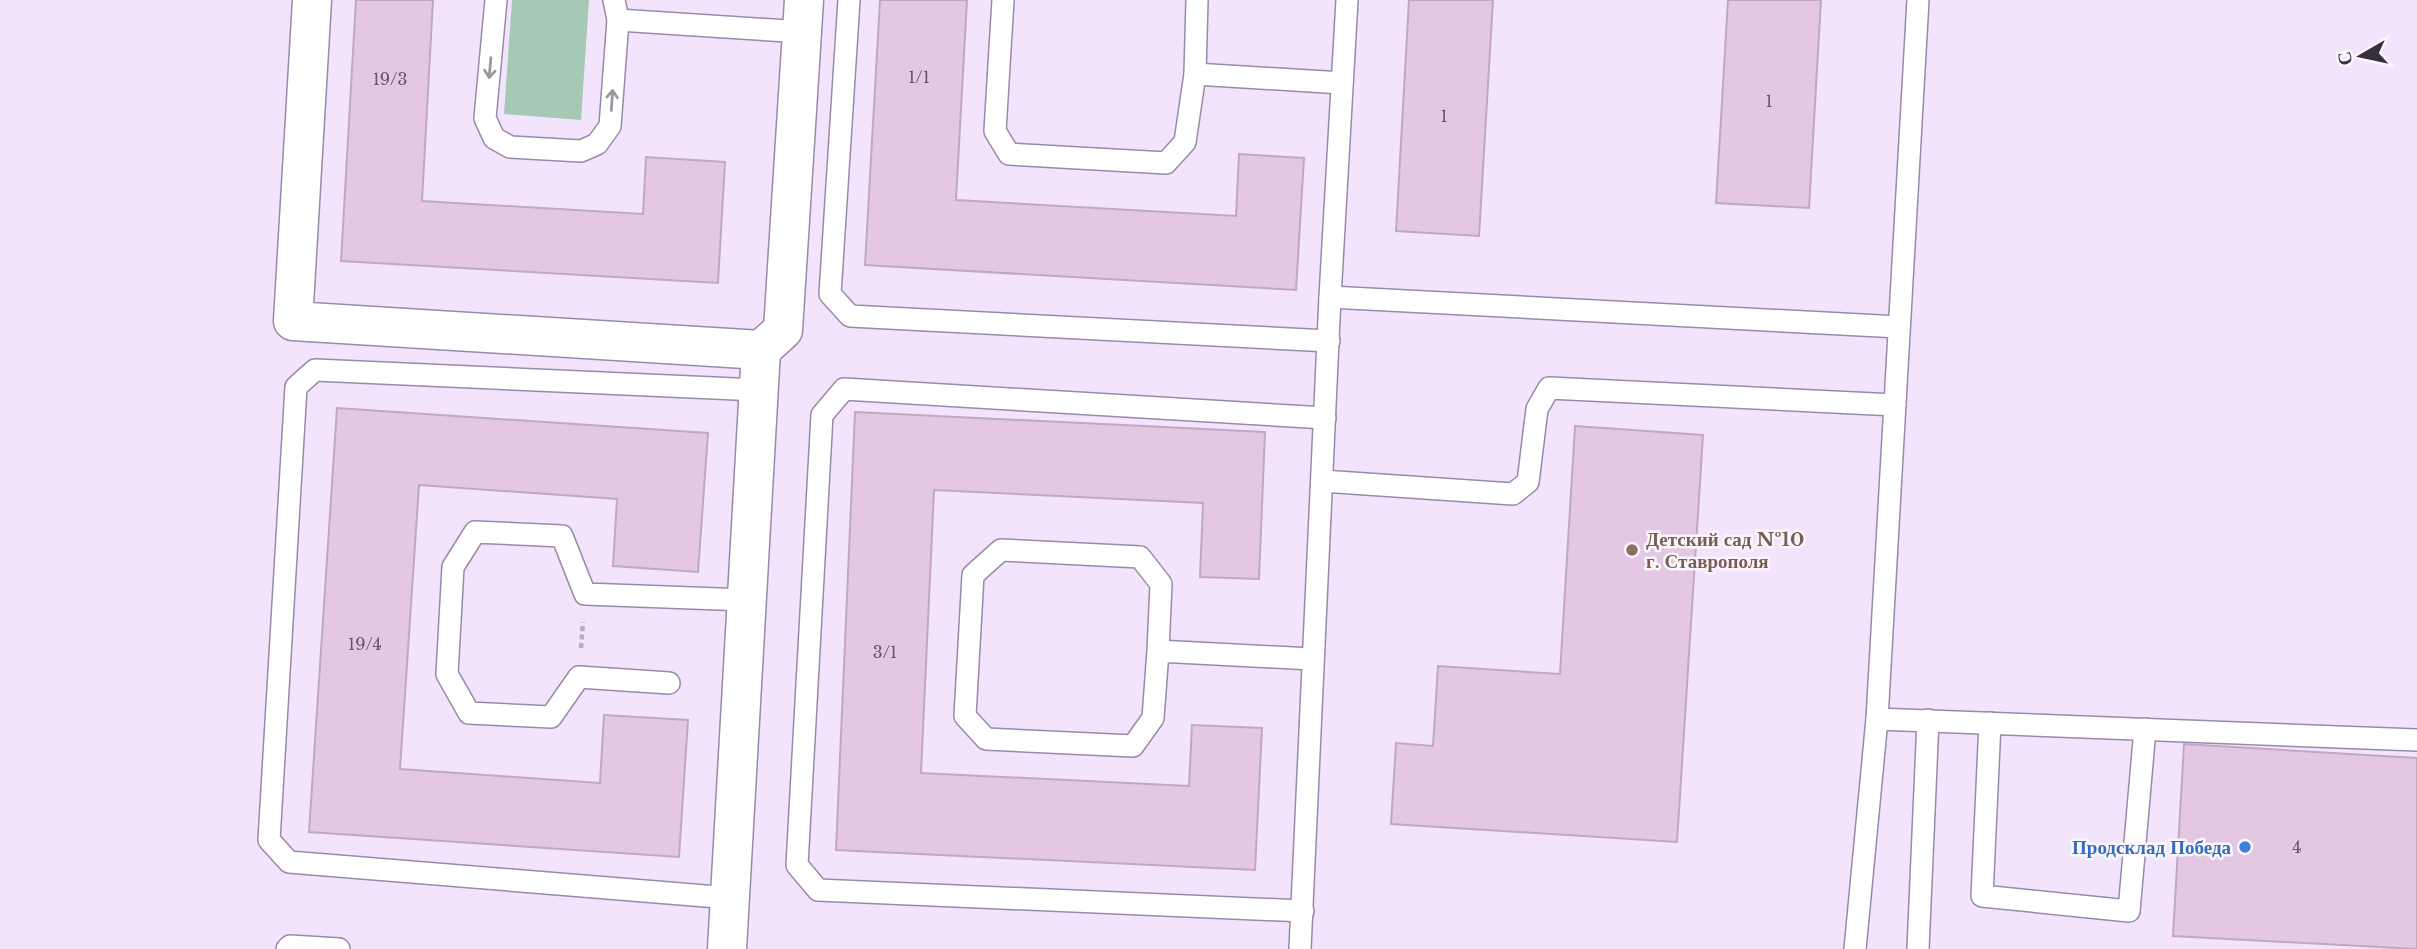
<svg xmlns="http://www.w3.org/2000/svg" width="2417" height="949" font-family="'Libre Baskerville',serif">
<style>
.green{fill:#a6c9b5}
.building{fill:#e4c8e3;stroke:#c2a7c2;stroke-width:2}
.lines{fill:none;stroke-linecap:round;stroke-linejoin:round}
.service-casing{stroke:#9b8aa7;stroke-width:24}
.minor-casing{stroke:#9b8aa7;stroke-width:41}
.path{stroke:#b9acc1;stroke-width:4.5;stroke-dasharray:5 3.5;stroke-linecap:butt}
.service{stroke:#fff;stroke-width:21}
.minor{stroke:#fff;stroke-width:38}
.oneway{stroke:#9b989e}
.education-dot{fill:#8d6e63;stroke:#faf6fc;stroke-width:2.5}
.shop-dot{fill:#3f7fe0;stroke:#faf6fc;stroke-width:2.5}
.labels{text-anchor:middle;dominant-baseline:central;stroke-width:5;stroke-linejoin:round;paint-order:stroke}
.number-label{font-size:16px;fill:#625666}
.education-label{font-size:19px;font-weight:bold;fill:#785e54;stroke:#faf6fc;text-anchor:start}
.shop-label{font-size:19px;font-weight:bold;fill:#366cbe;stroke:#faf6fc;text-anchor:end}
</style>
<rect width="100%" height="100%" fill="#f3e4fd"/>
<!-- green -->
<path class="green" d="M 512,0 L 589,0 L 581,120 L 504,114 Z"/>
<!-- building -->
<g class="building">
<path d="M 356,0 L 433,0 L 422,201 L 643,214 L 646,157 L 725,162 L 718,283 L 341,261 Z"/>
<path d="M 880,0 L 967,0 L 956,200 L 1236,216 L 1239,154 L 1304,158 L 1296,290 L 865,265 Z"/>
<path d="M 1409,0 L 1493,0 L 1479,236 L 1396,231 Z"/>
<path d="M 1728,0 L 1821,0 L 1809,208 L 1716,203 Z"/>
<path d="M 337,408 L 708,433 L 698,572 L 613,566 L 617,499 L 419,485 L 400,769 L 600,783 L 604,715 L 688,720 L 679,857 L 309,832 Z"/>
<path d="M 855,412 L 1265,432 L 1259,579 L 1200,577 L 1203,503 L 934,490 L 921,773 L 1189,786 L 1192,725 L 1262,728 L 1255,870 L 836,850 Z"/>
<path d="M 1575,426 L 1703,435 L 1677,842 L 1391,824 L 1396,743 L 1433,746 L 1438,666 L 1560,674 Z"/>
<path d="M 2184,744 L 2417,758 L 2417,949 L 2173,936 Z"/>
</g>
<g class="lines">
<!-- service casing -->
<g class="service-casing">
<g id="service">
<path d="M 496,0 L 485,118 L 494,138 L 510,147 L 581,151 L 597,144 L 610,126 L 618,20 L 614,0"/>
<path d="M 849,0 L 830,294 L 850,316 L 1329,341"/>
<path d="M 1003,0 L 995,131 L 1009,154 L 1166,163 L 1185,142 L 1195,74 L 1197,0"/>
<path d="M 618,20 L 802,32"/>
<path d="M 1195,74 L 1342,83"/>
<path d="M 1330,297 L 1347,0"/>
<path d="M 1322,481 L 1513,494 L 1528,482 L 1537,409 L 1549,388 L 1895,405"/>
<path d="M 1158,651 L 1153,718 L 1133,746 L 986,739 L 965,716 L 973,575 L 1001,550 L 1140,557 L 1161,584 L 1158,651 L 1312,659"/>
<path d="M 669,683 L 579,677 L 551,717 L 469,713 L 447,674 L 453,567 L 475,532 L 562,536 L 585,594 L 746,600"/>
<path d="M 1877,719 L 2417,740"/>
<path d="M 1990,723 L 1982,896 L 2129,911 L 2145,729"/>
<path d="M 730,898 L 289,862 L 269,840 L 296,387 L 315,370 L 758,390"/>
<path d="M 1303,911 L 818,890 L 797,865 L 822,415 L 844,389 L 1325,418"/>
<path d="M 287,949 L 290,946 L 339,949"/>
<path d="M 1300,949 L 1330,297 L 1899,327"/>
<path d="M 1855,949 L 1877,719 L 1918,0"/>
<path d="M 1918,949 L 1928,720"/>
</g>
</g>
<!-- minor casing -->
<g class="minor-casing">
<g id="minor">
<path d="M 312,0 L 293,321 L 761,350 L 783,330 L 804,0"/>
<path d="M 727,949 L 761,350"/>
</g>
</g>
<!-- path -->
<path class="path" d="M 581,648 L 583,622"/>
<!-- service -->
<use href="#service" class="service"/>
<!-- minor -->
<use href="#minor" class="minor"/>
</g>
<!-- one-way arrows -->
<defs><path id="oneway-shaft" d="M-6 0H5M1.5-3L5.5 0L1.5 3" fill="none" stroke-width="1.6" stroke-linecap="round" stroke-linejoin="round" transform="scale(1.75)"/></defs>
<g class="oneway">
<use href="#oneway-shaft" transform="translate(490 68) rotate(95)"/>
<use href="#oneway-shaft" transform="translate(612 100) rotate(-86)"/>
</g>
<!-- markers -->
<circle class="education-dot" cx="1632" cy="550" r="7"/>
<circle class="shop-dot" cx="2245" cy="847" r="7"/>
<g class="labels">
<!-- number labels -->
<g class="number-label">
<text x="919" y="77">1/1</text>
<text x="390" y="79">19/3</text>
<text x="1769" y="101">1</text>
<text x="1444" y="116">1</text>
<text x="365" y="644">19/4</text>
<text x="885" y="652">3/1</text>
<text x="2297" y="847">4</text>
</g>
<!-- education labels -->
<g class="education-label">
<text x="1646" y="539">Детский сад №10<tspan x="1646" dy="22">г. Ставрополя</tspan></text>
</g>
<!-- shop labels -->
<g class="shop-label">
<text x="2231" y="847">Продсклад Победа</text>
</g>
</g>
<!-- north arrow -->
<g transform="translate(2361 56) rotate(261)" stroke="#faf6fc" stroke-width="5" paint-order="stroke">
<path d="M0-5L12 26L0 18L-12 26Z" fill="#37303c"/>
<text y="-10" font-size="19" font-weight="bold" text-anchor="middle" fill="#37303c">С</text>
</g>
</svg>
